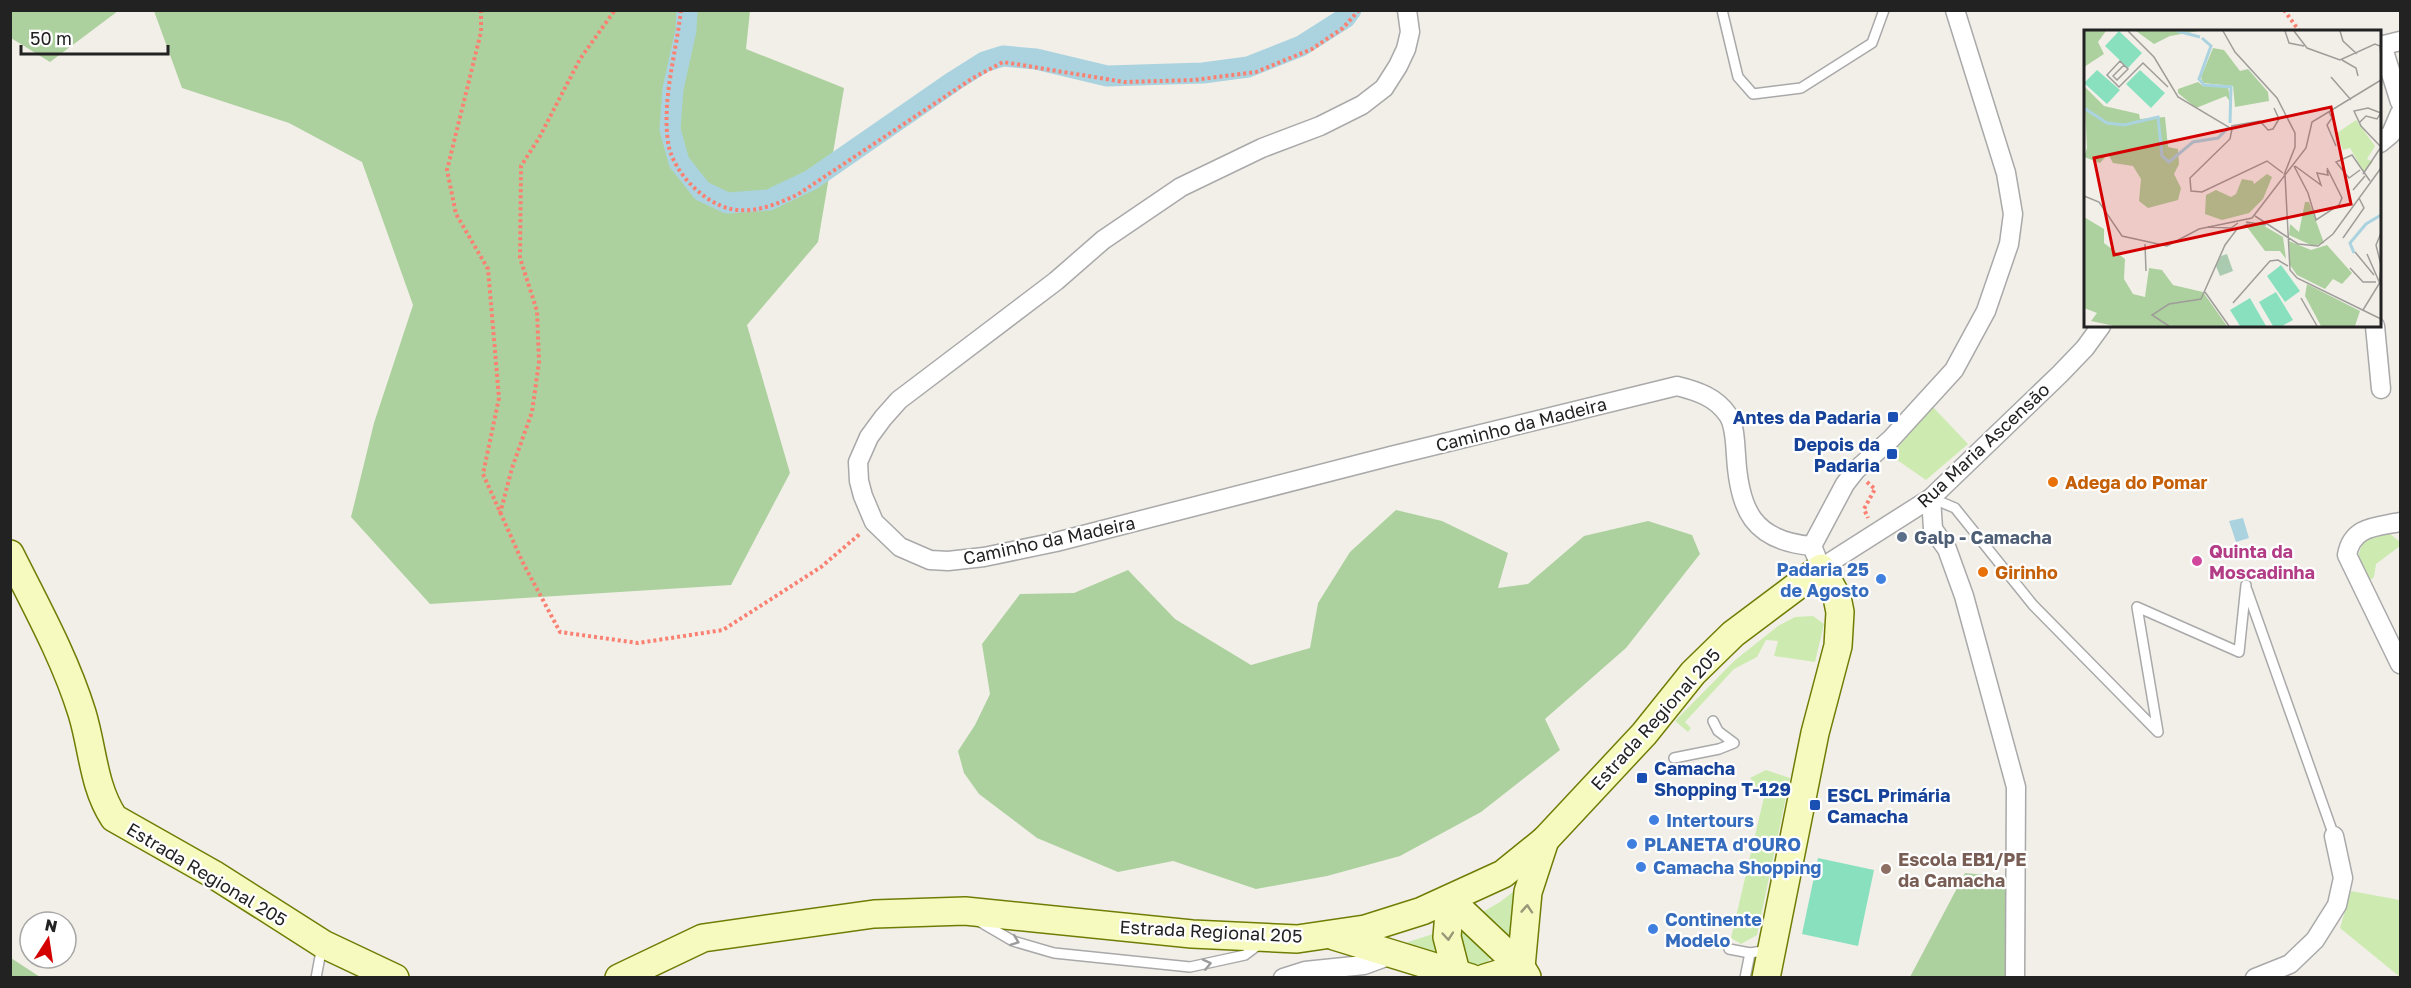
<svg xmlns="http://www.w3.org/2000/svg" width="2411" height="988" font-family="'Golos Text',sans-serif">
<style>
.grass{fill:#cdebb0}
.forest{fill:#add19e}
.pitch{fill:#88e0be}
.water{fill:#aad3df}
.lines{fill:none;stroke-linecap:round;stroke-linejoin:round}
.canal{stroke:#aad3df;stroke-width:21}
.lane-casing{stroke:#a9a9a9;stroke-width:12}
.street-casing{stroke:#a9a9a9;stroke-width:21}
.secondary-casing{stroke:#707d05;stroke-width:30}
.path{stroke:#fa8072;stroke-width:4;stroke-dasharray:3 3;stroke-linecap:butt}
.lane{stroke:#fff;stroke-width:9}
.street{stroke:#fff;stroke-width:18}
.secondary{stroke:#f7fabf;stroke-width:27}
.oneway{stroke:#979978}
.oneway2{stroke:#9c9c9c}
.transit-dot{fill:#1a4fb4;stroke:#fff;stroke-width:2}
.food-dot{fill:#e8710a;stroke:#fff;stroke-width:2}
.service-dot{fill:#5c6f8a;stroke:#fff;stroke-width:2}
.hotel-dot{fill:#d1479c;stroke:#fff;stroke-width:2}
.shop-dot{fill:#3f7fe0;stroke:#fff;stroke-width:2}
.education-dot{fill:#8d6e63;stroke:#fff;stroke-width:2}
.labels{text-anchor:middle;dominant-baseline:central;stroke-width:4.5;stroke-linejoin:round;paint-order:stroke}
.transit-label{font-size:18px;font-weight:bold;fill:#164399;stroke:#fff;text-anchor:end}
.street-label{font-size:18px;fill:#222;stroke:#fff}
.food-label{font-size:18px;font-weight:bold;fill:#c56008;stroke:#fff;text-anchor:start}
.service-label{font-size:18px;font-weight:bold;fill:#4e5e75;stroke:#fff;text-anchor:start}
.hotel-label{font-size:18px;font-weight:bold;fill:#b23c85;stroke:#fff;text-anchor:start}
.shop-label{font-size:18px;font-weight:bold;fill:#366cbe;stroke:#fff;text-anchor:start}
.education-label{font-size:18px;font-weight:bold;fill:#785e54;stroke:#fff;text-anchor:start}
.inset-river{fill:none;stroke:#aad3df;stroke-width:3}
.inset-road{fill:none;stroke:#9f9d99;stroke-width:1.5}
.view{fill:#d40000;fill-opacity:0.15;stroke:#d40000;stroke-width:3}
.inset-edge{fill:none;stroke:#222;stroke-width:3}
</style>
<rect width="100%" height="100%" fill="#f2efe9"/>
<!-- grass -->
<g class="grass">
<path d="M 1932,406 L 1968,444 L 1926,480 L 1897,460 L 1898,447 Z"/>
<path d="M 2389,533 L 2400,542 L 2400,546 L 2376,564 L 2374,577 L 2369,581 L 2358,558 C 2363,537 2368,535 2389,533 Z"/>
<path d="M 1813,616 L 1824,624 L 1815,662 L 1774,656 L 1778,641 L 1766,640 L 1757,657 L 1734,669 L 1685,722 L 1691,728 L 1688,732 L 1675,721 L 1734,661 L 1778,626 L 1795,617 Z"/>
<path d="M 1766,770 L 1790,778 L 1757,935 L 1741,944 L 1731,938 L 1764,797 L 1750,778 Z"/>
<path d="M 1518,888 L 1513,941 L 1498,924 L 1481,913 L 1500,902 Z"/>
<path d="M 2351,891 L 2400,900 L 2400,977 L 2340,928 Z"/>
<path d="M 1457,927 L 1471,932 L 1492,955 L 1486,965 L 1474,966 L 1462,956 Z"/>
<path d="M 1433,934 L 1440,957 L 1399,945 Z"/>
</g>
<!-- forest -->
<g class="forest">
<path d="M 10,11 L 11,10 L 118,11 L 50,62 L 11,38 Z"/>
<path d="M 154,11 L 750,11 L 746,49 L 844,88 L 818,242 L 747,325 L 790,473 L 731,585 L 430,604 L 351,517 L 374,423 L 413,305 L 362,162 L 289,123 L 182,88 Z"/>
<path d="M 1396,510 L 1442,521 L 1508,553 L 1498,588 L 1528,584 L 1584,536 L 1648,521 L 1692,535 L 1700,554 L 1626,648 L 1545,719 L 1560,750 L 1481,812 L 1400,856 L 1327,876 L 1256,889 L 1173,861 L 1118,872 L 1037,838 L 979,794 L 964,773 L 958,751 L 975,725 L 990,694 L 982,644 L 1020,594 L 1074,593 L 1128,570 L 1175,619 L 1251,665 L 1310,648 L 1318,603 L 1350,552 Z"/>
<path d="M 1965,873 L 2006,877 L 2006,977 L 1910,977 Z"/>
<path d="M 10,958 L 11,958 L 40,977 L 11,977 Z"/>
</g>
<!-- pitch -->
<path class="pitch" d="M 1818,858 L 1874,870 L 1858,946 L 1802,934 Z"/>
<!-- water -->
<path class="water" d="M 2243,518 L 2249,538 L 2236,542 L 2229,521 Z"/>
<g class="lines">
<!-- canal -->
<path class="canal" d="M 687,10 L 686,30 L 673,89 L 670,129 L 679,162 L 702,191 L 727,203 L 769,200 L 811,180 L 954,81 L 984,62 L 1003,56 L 1036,59 L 1107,76 L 1203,73 L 1248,67 L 1301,46 L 1345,18 L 1351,10"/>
<!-- lane casing -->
<g class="lane-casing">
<g id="lane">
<path d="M 1722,10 L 1738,77 L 1753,94 L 1801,88 L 1872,43 L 1884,10"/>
<path d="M 1931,498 L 1955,508 L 2033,605 L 2158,732 L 2137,607 L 2239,652 L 2246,585"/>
<path d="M 2247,590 L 2334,836"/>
<path d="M 1674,758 L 1719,749 L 1734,743 L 1718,731 L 1713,721"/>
<path d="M 977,920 L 1013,941 L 1054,953 L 1190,967 L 1245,955 L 1261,943"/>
<path d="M 1729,949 L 1750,953 L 1769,950"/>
<path d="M 316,978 L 322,946"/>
<path d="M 1745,978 L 1750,953"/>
</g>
</g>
<!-- street casing -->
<g class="street-casing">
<g id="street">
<path d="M 1407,10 L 1410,32 L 1406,49 L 1398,66 L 1384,88 L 1362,105 L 1320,126 L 1262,148 L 1181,187 L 1103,240 L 1056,281 L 899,400 L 883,418 L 869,437 L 858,462 L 859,481 L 863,496 L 874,522 L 900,547 L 930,560 L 948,561 L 984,557 L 1056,542 L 1391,456 L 1677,386 C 1697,391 1716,397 1728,415 C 1735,425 1735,443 1736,455 C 1739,510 1753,541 1812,546"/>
<path d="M 1955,10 L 2006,173 L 2013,214 L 2009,244 L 1986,311 L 1954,370 L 1891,439 L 1856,470 L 1845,484 L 1812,546 L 1821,568 L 1931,498 L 2060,374 L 2085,348 L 2101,326"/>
<path d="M 2382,45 L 2400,102"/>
<path d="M 2380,46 L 2400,41"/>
<path d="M 2380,143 L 2391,134 L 2400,113"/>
<path d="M 2375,326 L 2381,389"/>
<path d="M 1931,498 L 1933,529 L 1947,549 L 1964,596 L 2016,787 L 2015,978"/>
<path d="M 2400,522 C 2376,527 2352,526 2347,555 L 2400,664"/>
<path d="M 1283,978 L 1305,971 L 1364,965 L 1394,954"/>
<path d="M 2255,978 L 2290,964 L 2315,940 L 2337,905 L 2343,878 L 2334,836"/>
</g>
</g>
<!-- secondary casing -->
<g class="secondary-casing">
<g id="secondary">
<path d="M 10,554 C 36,606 65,658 82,713 C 93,749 93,786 114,818 L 213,874 L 323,944 L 395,978"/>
<path d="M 1450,900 L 1521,967 L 1527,977"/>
<path d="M 1450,900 L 1447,937 L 1456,972"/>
<path d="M 1334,936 L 1471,978"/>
<path d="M 1521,967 L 1528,892 L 1545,840"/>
<path d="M 619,978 L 703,938 L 874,914 L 965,911 L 1192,934 L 1297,939 L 1365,929 L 1422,911 L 1503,874 L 1545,840 L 1644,734 L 1693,673 L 1733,634 L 1821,568 L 1837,597 L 1840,612 L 1838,646 L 1815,733 L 1766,978"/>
<path d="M 1485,978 L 1521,967"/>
</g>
</g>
<!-- path -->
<g class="path">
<path d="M 481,10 L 481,32 L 447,170 L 456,214 L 488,269 L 499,398 L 483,474 L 522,561 L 560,632 L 638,643 L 723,630 L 821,567 L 861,533"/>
<path d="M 681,10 C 676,54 662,99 668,142 C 672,171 703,203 731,209 C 754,214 777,204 797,195 L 973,78 L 1003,62 L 1124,82 L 1194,80 L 1256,72 L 1312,49 L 1343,28 L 1359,10"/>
<path d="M 2284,10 L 2300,32"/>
<path d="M 1867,482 L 1875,489 L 1864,509 L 1868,518"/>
<path d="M 500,514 L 512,468 L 532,412 L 539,362 L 537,311 L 520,258 L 521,166 L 539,138 L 580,59 L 615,10"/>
</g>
<!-- lane -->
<use href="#lane" class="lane"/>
<!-- street -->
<use href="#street" class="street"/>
<!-- secondary -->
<use href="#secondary" class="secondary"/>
</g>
<!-- one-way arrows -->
<defs><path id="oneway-chevron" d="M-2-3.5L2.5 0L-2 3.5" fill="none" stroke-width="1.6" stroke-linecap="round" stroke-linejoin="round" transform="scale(1.5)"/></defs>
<g class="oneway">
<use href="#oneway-chevron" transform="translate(1527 909) rotate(-86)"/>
<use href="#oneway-chevron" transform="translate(1448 936) rotate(85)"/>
</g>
<g class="oneway2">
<use href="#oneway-chevron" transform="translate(1015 941) rotate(21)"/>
<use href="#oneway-chevron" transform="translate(1207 964) rotate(-13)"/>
</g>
<!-- markers -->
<g class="transit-dot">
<rect x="1887" y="411" width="12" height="12" rx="3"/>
<rect x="1886" y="448" width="12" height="12" rx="3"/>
<rect x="1636" y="772" width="12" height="12" rx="3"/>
<rect x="1809" y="799" width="12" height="12" rx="3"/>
</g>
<g class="food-dot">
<circle cx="2053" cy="482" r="6"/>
<circle cx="1983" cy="572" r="6"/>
</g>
<circle class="service-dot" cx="1902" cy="537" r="6"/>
<circle class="hotel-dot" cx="2197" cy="561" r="6"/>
<g class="shop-dot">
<circle cx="1881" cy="579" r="6"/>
<circle cx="1654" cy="820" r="6"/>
<circle cx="1632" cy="844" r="6"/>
<circle cx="1641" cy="867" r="6"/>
<circle cx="1653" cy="929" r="6"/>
</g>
<circle class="education-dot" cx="1886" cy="869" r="6"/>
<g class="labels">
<!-- transit labels -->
<g class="transit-label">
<text x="1881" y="417">Antes da Padaria</text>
<text x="1880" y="444">Depois da<tspan x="1880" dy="21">Padaria</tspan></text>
<text x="1654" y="768" text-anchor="start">Camacha<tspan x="1654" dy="21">Shopping T-129</tspan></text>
<text x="1827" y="795" text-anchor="start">ESCL Primária<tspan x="1827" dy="21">Camacha</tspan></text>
</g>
<!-- street labels -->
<g class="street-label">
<text transform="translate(1521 424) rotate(-14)">Caminho da Madeira</text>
<text transform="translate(1983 445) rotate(-43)">Rua Maria Ascensão</text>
<text transform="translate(1049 540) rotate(-12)">Caminho da Madeira</text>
<text transform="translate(1655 719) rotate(-48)">Estrada Regional 205</text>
<text transform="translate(207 874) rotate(31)">Estrada Regional 205</text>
<text transform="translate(1211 931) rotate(3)">Estrada Regional 205</text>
</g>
<!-- food labels -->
<g class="food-label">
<text x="2065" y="482">Adega do Pomar</text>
<text x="1995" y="572">Girinho</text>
</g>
<!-- service labels -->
<g class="service-label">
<text x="1914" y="537">Galp - Camacha</text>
</g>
<!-- hotel labels -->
<g class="hotel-label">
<text x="2209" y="551">Quinta da<tspan x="2209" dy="21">Moscadinha</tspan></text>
</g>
<!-- shop labels -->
<g class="shop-label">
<text x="1869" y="569" text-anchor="end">Padaria 25<tspan x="1869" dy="21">de Agosto</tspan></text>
<text x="1666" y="820">Intertours</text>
<text x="1644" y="844">PLANETA d'OURO</text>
<text x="1653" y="867">Camacha Shopping</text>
<text x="1665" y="919">Continente<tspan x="1665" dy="21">Modelo</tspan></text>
</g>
<!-- education labels -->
<g class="education-label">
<text x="1898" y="859">Escola EB1/PE<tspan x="1898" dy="21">da Camacha</tspan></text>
</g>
</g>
<!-- overview -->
<g transform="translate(2084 30)">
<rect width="297" height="297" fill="#f2efe9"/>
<path d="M 272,90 L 291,116 L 283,129 L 289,132 L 280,142 L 266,118 L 259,120 L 253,103 Z" fill="#cdebb0"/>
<path d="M 0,1 L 22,1 L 14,12 L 20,24 L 0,37 ZM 52,1 L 114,1 L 86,6 L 70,14 ZM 129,18 L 140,20 L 156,41 L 164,39 L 184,62 L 185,71 L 151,77 L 149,56 L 119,53 L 117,47 ZM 114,52 L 119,56 L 144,57 L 147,73 L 142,66 L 112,78 L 94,63 L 94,59 ZM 0,56 L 20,76 L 55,84 L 56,89 L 81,87 L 84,117 L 94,119 L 95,134 L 90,144 L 97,158 L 94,170 L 64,178 L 55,171 L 57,149 L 49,136 L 29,133 L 24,124 L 16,133 L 0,127 L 3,118 ZM 183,144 L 188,147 L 179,169 L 165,183 L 138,190 L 121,184 L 122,165 L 132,160 L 147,167 L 152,164 L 158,149 L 169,151 L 170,154 ZM 221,172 L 225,172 L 240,213 L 229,216 L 205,205 L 206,194 L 215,202 ZM 0,187 L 20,199 L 20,213 L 41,229 L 40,249 L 49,264 L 61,267 L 65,238 L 78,240 L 89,255 L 119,262 L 143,296 L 30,296 L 7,291 L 13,283 L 0,278 ZM 177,194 L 199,207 L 202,229 L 196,221 L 181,221 L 163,197 ZM 205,211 L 227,220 L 243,215 L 268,243 L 258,254 L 249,249 L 241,259 L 213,245 L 206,235 ZM 223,254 L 276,281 L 271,296 L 237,296 L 221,266 Z" fill="#add19e"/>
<path d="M 143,224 L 149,241 L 136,246 L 132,236 L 137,226 Z" fill="#aacbaf"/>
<path d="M 35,1 L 58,23 L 44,38 L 21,16 ZM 13,40 L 36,60 L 23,74 L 0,53 ZM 56,40 L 81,63 L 67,78 L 42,54 ZM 197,235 L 216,261 L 201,272 L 183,246 ZM 192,262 L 209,290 L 198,296 L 189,296 L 175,272 ZM 166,268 L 182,296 L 156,296 L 146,280 Z" fill="#88e0be"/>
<path class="inset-river" d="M 93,1 L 116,7M 118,8 L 127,16 L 115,49 L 120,55 L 147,57 L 146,93M 0,78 L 23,93 L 40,95 L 74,87 L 78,126 L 85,132 L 109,112 L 134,108 L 144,98M 270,223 L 266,213 L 282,194 L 297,185"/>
<path class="inset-road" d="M 44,1 L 70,27 L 94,67 L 148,99 L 146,109 L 106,148 L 107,161 L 118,162 L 183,131 L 199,143M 139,1 L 151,22 L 193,68 L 211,103 L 211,117 L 200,145M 201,1 L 205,13 L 220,16M 210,1 L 223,18 L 256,30 L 291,14 L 296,16 L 297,26M 256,1 L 259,11 L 273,24M 258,30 L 272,38 L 274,46M 40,35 L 36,31 L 23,45 L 35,57 L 59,33 L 84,57M 40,35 L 44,39 L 33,50 L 29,46 ZM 247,47 L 267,70M 245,82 L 248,88 L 243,95 L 252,116M 297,83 L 284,78 L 270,81 L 277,96 L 297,117M 275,93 L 282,86 L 293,89 L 297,83M 147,96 L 176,91 L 184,100 L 189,99 L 195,89 L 190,78M 210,136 L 224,163 L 232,190 L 255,175 L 258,168 L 243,138M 211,136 L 237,155 L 233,143 L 244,145 L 243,140M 276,140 L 265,148 L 252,132 L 268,125 L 286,151M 279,144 L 297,117M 201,145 L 222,118 L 228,92 L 297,50M 269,160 L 281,146M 0,166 L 15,172 L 38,206 L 83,216 L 115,199 L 168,188 L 201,145 L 206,240 L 213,248 L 297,289M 171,186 L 214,214 L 234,216 L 249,204 L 297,138M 162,192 L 182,195M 124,197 L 147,198 L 154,193M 297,203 L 292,215 L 297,235M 259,208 L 280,178 L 275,168M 61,214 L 62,241M 271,222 L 290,245M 283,224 L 297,256M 266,238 L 279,252 L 292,252M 121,262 L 145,296M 217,268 L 233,296M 149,273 L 186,231 L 194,230 L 204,236M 279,280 L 295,254 L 297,238M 85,296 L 68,285 L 85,274 L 117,269 L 141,215 L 153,199 L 166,193"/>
<path class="view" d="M 247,77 L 267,174 L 30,225 L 10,128 Z"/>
<rect width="297" height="297" class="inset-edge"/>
</g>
<!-- border -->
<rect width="2411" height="988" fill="none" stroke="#222222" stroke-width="24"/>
<!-- north arrow -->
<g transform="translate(48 940) rotate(12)"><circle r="28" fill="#ffffff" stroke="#a7a7a7" stroke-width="1.5"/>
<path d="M0-4.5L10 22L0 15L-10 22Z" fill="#d40000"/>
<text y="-9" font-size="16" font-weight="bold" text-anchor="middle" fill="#222222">N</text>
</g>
<!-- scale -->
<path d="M21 45v9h147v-9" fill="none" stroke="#222222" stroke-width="3"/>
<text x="30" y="45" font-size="18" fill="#222222" stroke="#ffffff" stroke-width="4.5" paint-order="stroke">50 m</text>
</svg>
